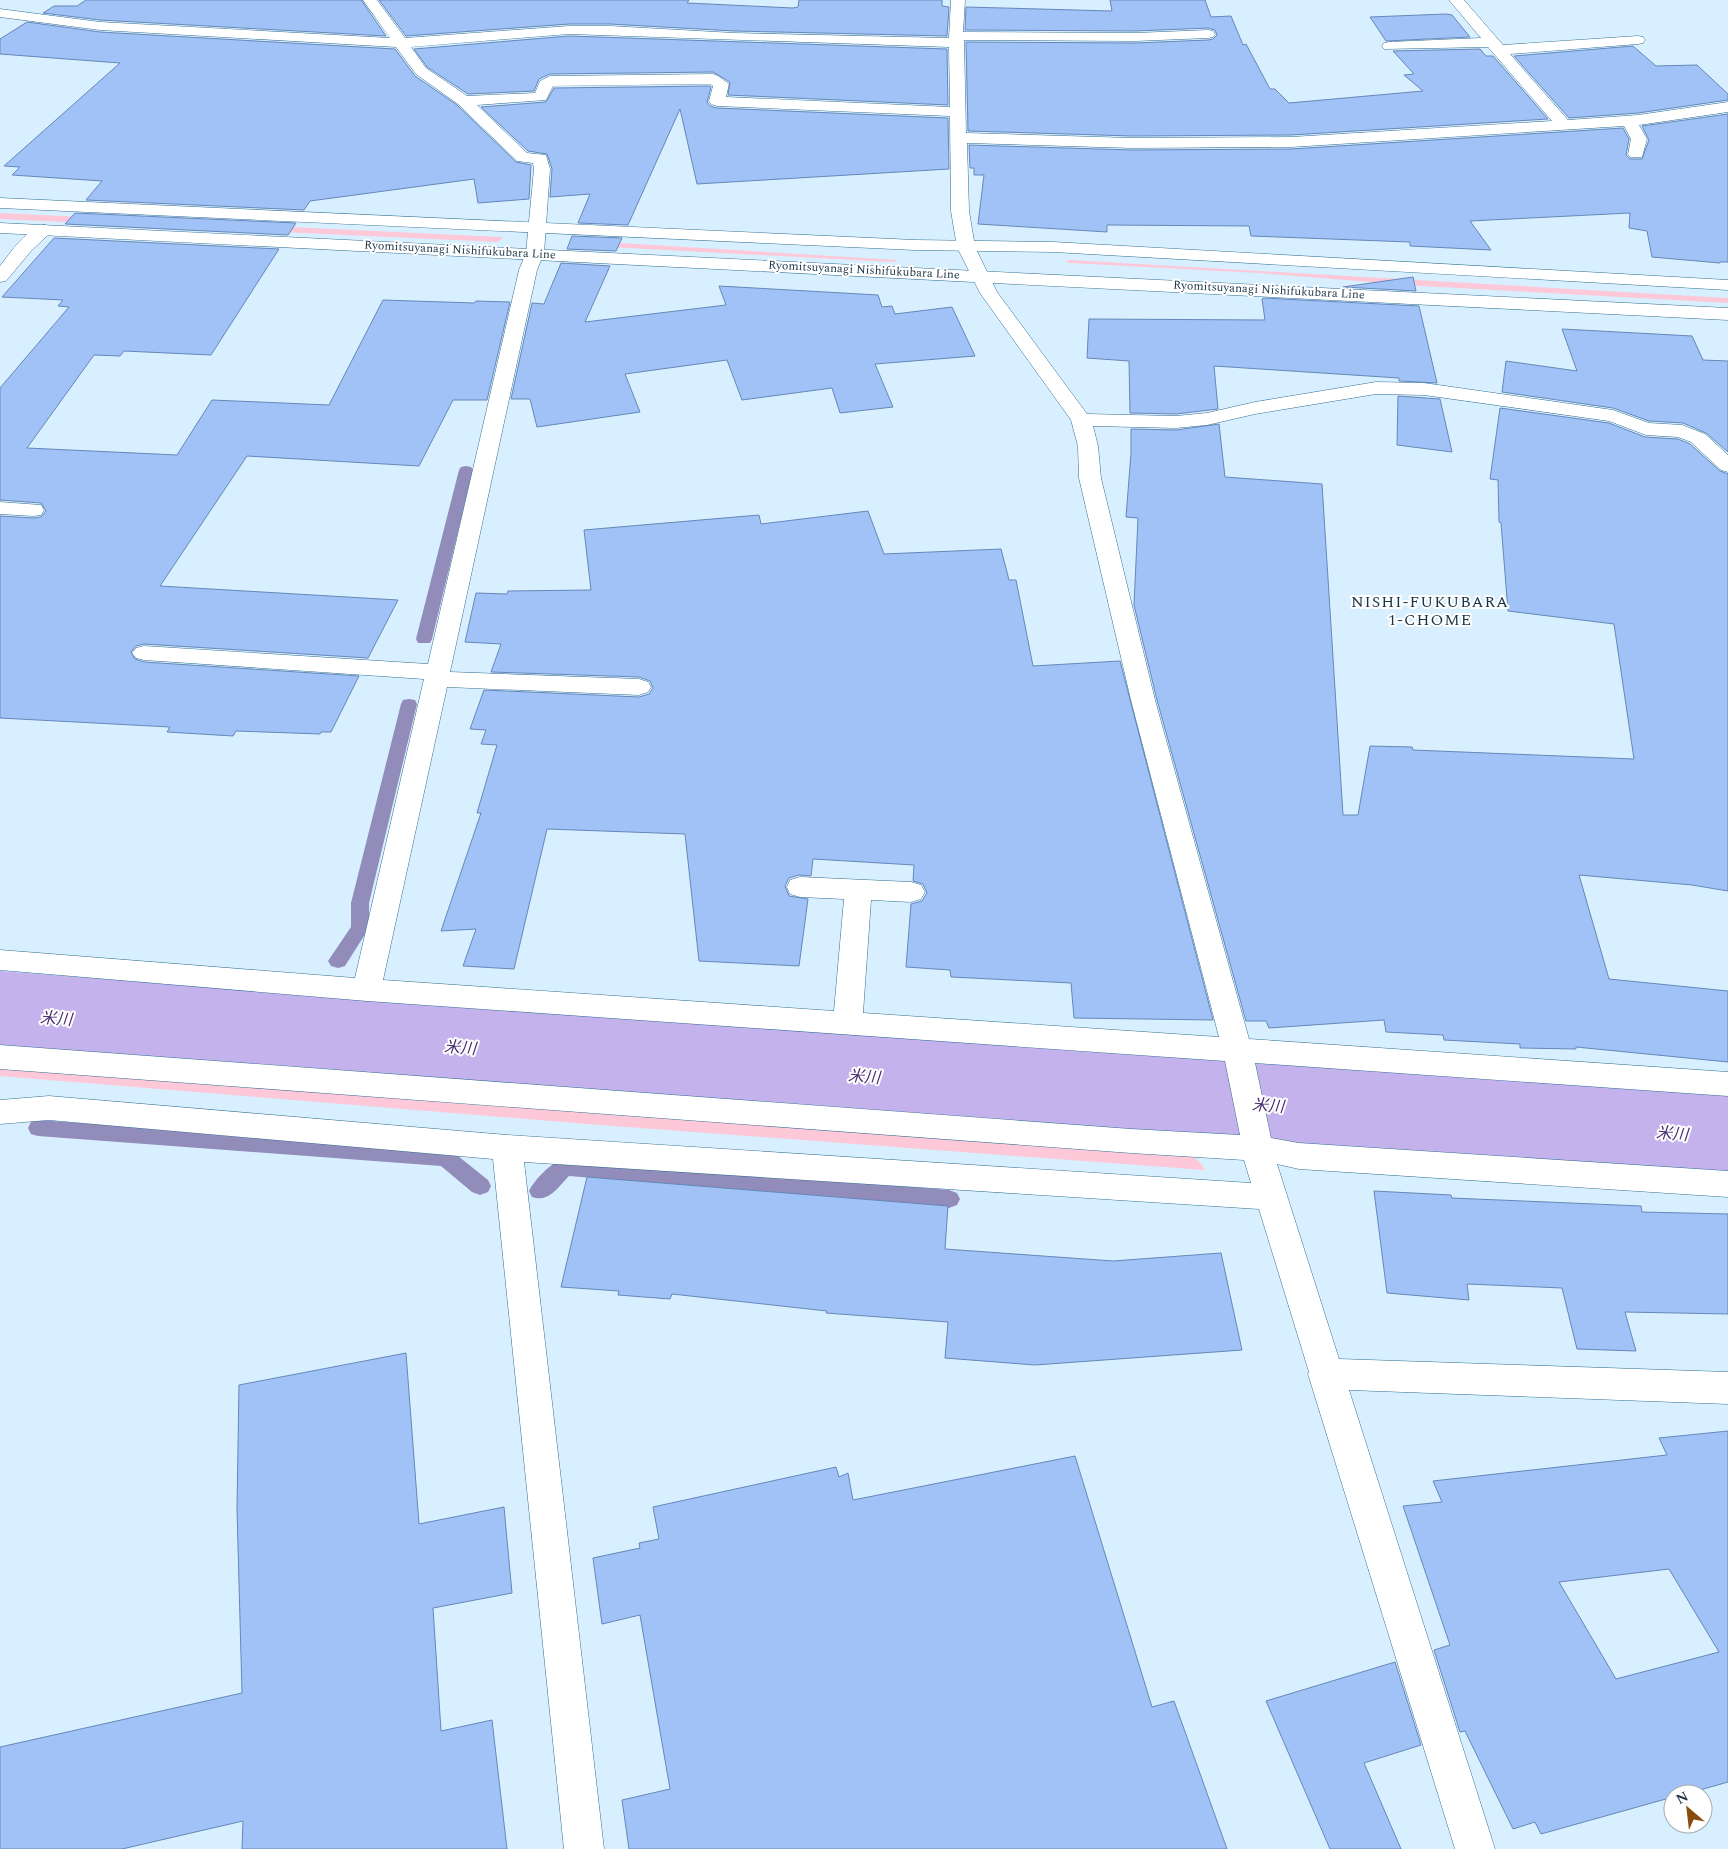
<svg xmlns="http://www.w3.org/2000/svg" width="1728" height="1849" font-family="Spectral,'Noto Sans JP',serif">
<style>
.green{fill:#fdc9d9}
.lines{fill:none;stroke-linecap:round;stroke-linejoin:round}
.stream{fill:#918cba;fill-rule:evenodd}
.river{fill:#c3b2ec;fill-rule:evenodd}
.building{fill:#a0c2f6;stroke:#6687b8;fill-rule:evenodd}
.minor-casing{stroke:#336e92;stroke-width:1}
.major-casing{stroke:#336e92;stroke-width:1}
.minor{fill:#fff;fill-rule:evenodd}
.major{fill:#fff;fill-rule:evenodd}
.labels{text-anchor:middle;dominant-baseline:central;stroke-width:4;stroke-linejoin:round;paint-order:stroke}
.far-street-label{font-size:12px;fill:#1b3444;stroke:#fff}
.neighbourhood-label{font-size:16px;letter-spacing:1px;fill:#1b3444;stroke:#fff}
.water-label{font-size:16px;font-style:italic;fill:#462c6f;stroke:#fff}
</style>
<rect width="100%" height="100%" fill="#d7efff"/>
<!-- green -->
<g class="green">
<path d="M 0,213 L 501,237 L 503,238 L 497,242 L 0,219 Z"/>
<path d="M 572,240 L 896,260 L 897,261 L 893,262 L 571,245 L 569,242 Z"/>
<path d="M 1070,260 L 1728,298 L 1728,303 L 1420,286 L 1258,273 L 1070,263 L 1066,261 Z"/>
<path d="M 0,1068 L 1194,1157 L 1203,1166 L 1204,1170 L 586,1124 L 0,1076 Z"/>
</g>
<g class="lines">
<!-- stream -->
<g class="stream">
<path d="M 466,466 L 471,467 L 473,470 L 432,639 L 430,643 L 418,643 L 416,639 L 459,470 L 461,467 Z"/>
<path d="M 409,699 L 415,700 L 417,704 L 369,903 L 369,928 L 345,966 L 338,968 L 331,966 L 328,961 L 351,927 L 351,903 L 401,704 L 403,700 Z"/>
<path d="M 38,1120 L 446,1149 L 453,1152 L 488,1180 L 491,1186 L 488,1192 L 480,1195 L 472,1192 L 441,1166 L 38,1136 L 31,1134 L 28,1128 L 31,1122 Z"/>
<path d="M 564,1158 L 949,1190 L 957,1193 L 960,1199 L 957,1205 L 949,1208 L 569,1176 C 558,1187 549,1203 532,1197 L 529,1191 C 535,1179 551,1163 564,1158 Z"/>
</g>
<!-- river -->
<path class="river" d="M 0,971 L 180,985 L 1728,1088 L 1728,1188 L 180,1075 L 0,1059 Z"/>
</g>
<!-- building -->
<g class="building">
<path d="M 86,0 L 361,0 L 386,36 L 100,20 L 43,13 L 54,6 L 77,6 Z"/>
<path d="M 379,0 L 689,0 L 687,3 L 793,8 L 798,7 L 799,0 L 942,0 L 942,6 L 949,7 L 947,36 L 734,31 L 610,24 L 569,24 L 406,36 Z"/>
<path d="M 1110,0 L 1205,0 L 1211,17 L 1231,16 L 1243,45 L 1246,44 L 1270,89 L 1275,89 L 1289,103 L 1423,91 L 1404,75 L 1414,74 L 1393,51 L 1480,49 L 1486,56 L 1493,56 L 1548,119 L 1291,135 L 1132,136 L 968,131 L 966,42 L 1135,43 L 1208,40 L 1213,39 L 1217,35 L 1215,30 L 1208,28 L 1135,31 L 965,30 L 966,7 L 1112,11 Z"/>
<path d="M 1446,14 L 1452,15 L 1470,37 L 1386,41 L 1370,17 Z"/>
<path d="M 27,22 L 100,32 L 395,49 L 415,76 L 457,105 L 516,162 L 531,165 L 529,199 L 478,203 L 474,179 L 310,201 L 304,210 L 86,200 L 102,181 L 12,175 L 20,167 L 4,166 L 120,63 L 0,54 L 0,39 Z"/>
<path d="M 569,36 L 947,49 L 948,105 L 728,95 L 730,82 L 713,72 L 550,74 L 539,79 L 534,91 L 468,94 L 427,67 L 414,49 Z"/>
<path d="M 1633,46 L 1656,66 L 1697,65 L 1728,94 L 1728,100 L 1638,113 L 1569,118 L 1514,56 Z"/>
<path d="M 709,86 L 711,87 L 707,102 L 710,106 L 717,108 L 948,118 L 949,169 L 697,184 L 680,109 L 628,225 L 578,223 L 590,194 L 550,197 L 552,169 L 547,154 L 528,151 L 481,107 L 546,102 L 554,88 Z"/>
<path d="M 1728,114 L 1728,262 L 1720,262 L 1720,263 L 1652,257 L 1647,231 L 1629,228 L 1630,213 L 1470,221 L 1491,250 L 1410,246 L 1410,242 L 1251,236 L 1249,226 L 1107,225 L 1107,232 L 978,224 L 984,175 L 974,175 L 974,168 L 970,168 L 969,145 L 1132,150 L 1291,149 L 1623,128 L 1629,139 L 1626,155 L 1630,159 L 1642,159 L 1649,140 L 1642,126 Z"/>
<path d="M 75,213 L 296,223 L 288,235 L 65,224 Z"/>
<path d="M 572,236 L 622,238 L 616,251 L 567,249 Z"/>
<path d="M 54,238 L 279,249 L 211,355 L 124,351 L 120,356 L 94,355 L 27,448 L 177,455 L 212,400 L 329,405 L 383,300 L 474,303 L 476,301 L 510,302 L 487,400 L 453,400 L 419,466 L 247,456 L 160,586 L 398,600 L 368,658 L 144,644 L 136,646 L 131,652 L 135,659 L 144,662 L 359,676 L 331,732 L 321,732 L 320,734 L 236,731 L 233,736 L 167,732 L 170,727 L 0,718 L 0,516 L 33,518 L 41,517 L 46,511 L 41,503 L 0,500 L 0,388 L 69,307 L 58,306 L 63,300 L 2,297 Z"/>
<path d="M 561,263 L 610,266 L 585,322 L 726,305 L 719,286 L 878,295 L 882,307 L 892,306 L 895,314 L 952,307 L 975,356 L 875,364 L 893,407 L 840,413 L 832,388 L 742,400 L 727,360 L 625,374 L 640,412 L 537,427 L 530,399 L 511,399 L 532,303 L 544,304 Z"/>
<path d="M 1413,277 L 1416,291 L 1343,287 Z"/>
<path d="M 1263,298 L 1419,306 L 1437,383 L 1399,381 L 1399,378 L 1214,366 L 1218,409 L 1176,414 L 1130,413 L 1129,361 L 1087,358 L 1089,319 L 1265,320 L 1262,299 Z"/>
<path d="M 1562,329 L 1692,336 L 1703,360 L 1728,361 L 1728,452 L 1706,433 L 1683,423 L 1649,421 L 1613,408 L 1502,392 L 1506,361 L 1577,371 Z"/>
<path d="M 1398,396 L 1440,399 L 1452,452 L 1397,445 Z"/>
<path d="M 1500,408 L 1609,423 L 1645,437 L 1678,439 L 1690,444 L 1720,471 L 1728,474 L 1728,891 L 1692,885 L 1579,875 L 1609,979 L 1728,991 L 1728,1062 L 1576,1047 L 1576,1049 L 1520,1048 L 1520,1044 L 1444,1040 L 1443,1035 L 1386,1032 L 1384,1020 L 1269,1028 L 1266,1021 L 1246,1021 L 1157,700 L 1134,605 L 1138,518 L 1126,517 L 1131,453 L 1131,429 L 1176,430 L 1219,424 L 1225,477 L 1322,484 L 1343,815 L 1358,815 L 1370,746 L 1412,747 L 1413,750 L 1634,759 L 1614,624 L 1508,611 L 1501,523 L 1499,522 L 1498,480 L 1490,479 Z"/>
<path d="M 868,511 L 884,554 L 1001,549 L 1009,580 L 1016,580 L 1033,666 L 1120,661 L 1213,1020 L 1074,1018 L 1071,983 L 951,977 L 950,970 L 906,967 L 911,904 L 922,901 L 927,893 L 923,884 L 913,881 L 914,865 L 813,859 L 811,876 L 799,875 L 789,878 L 785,886 L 789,896 L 808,899 L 799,966 L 699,961 L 685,834 L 547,829 L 514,969 L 463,966 L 476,929 L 441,931 L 481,813 L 477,813 L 497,745 L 481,744 L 486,730 L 470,729 L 484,690 L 639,697 L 649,694 L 653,688 L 650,681 L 639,677 L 491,672 L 501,644 L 465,642 L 476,593 L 507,594 L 508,591 L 591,590 L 584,530 L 759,515 L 761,524 Z"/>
<path d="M 587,1177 L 948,1206 L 945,1249 L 1113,1261 L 1221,1253 L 1242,1350 L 1035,1365 L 945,1358 L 948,1322 L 826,1313 L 827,1311 L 672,1294 L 670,1299 L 618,1295 L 619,1291 L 561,1287 Z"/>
<path d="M 1374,1191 L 1451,1195 L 1452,1198 L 1641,1206 L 1642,1212 L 1728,1214 L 1728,1314 L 1625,1312 L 1636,1351 L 1577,1349 L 1562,1288 L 1467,1284 L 1469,1300 L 1387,1293 Z"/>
<path d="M 406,1353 L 419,1524 L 504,1507 L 512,1593 L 433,1608 L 441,1731 L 492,1720 L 507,1849 L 242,1849 L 243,1821 L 122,1849 L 0,1849 L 0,1747 L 242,1693 L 237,1509 L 239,1385 Z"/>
<path d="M 1728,1431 L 1728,1782 L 1686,1794 L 1673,1794 L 1673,1797 L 1541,1834 L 1535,1822 L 1513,1829 L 1465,1731 L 1460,1732 L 1434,1650 L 1450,1645 L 1403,1506 L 1442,1502 L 1433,1481 L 1667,1455 L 1659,1438 ZM 1669,1569 L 1719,1652 L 1616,1679 L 1559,1582 Z"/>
<path d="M 1075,1456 L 1152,1707 L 1174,1701 L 1227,1849 L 629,1849 L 622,1800 L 670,1789 L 640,1615 L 602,1624 L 593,1558 L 640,1548 L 639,1543 L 659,1539 L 653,1507 L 836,1467 L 839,1477 L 848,1473 L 853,1500 Z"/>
<path d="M 1395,1662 L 1421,1745 L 1364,1763 L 1401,1849 L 1330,1849 L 1266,1701 Z"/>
</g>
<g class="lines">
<!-- minor casing -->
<g class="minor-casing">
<g id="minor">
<path d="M 363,0 L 377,0 L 405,38 L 569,26 L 610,26 L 734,33 L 949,38 L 951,0 L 965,0 L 963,32 L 1135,33 L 1208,30 L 1213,31 L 1215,34 L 1213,37 L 1208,38 L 1135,41 L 964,40 L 966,133 L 1132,138 L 1291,137 L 1552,121 L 1488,47 L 1384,49 L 1382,46 L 1384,43 L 1389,42 L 1481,38 L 1449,0 L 1464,0 L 1503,45 L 1638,36 L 1643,37 L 1645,40 L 1643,43 L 1638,44 L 1510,54 L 1568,120 L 1638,115 L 1728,102 L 1728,112 L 1639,125 L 1647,139 L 1642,157 L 1630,157 L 1628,154 L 1631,139 L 1624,126 L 1291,147 L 1132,148 L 967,143 L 969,211 L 975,247 L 997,292 L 1087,414 L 1176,416 L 1207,413 L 1255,402 L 1376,382 L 1424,383 L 1613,410 L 1649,423 L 1682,425 L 1705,434 L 1728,455 L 1728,472 L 1721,470 L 1691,442 L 1678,437 L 1646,435 L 1609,421 L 1424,395 L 1376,394 L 1255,414 L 1207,425 L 1176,428 L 1093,426 L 1098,446 L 1101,478 L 1155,700 L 1249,1039 L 1728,1072 L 1728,1096 L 1255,1063 L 1271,1138 L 1299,1143 L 1728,1171 L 1728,1197 L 1299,1169 L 1277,1164 L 1339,1359 L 1728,1372 L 1728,1404 L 1349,1390 L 1495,1849 L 1455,1849 L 1308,1374 L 1309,1372 L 1259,1209 L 524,1162 L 604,1849 L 564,1849 L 493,1159 L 49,1120 L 0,1124 L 0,1100 L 49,1096 L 507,1135 L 1251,1183 L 1244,1160 L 1131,1153 L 0,1069 L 0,1045 L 1131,1129 L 1240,1135 L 1225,1061 L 367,1001 L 0,970 L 0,950 L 355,978 L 424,679 L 144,660 L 136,658 L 132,653 L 136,648 L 144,646 L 428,664 L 519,270 L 526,253 L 534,169 L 533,163 L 517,161 L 458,104 L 416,74 L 396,47 L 100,30 L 0,17 L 0,9 L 100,22 L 390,38 ZM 569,34 L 949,47 L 950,107 L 726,97 L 729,84 L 718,76 L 713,74 L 550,76 L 540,81 L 535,93 L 467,96 L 426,68 L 411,47 ZM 710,84 L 713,86 L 709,101 L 711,104 L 717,106 L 950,116 L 951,211 L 957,247 L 980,293 L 1071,420 L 1078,446 L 1079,478 L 1131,700 L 1219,1037 L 863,1013 L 871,900 L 911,902 L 921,899 L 925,892 L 921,885 L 911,882 L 800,877 L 790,880 L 787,887 L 790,894 L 800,897 L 844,899 L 834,1011 L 383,980 L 447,687 L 639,695 L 648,692 L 651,687 L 648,682 L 639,679 L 450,672 L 537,270 L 544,253 L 550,169 L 546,155 L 527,153 L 477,105 L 546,100 L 553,86 Z"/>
<path d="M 44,225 L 50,226 L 53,230 L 31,251 L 6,281 L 0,282 L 0,266 C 11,252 26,229 44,225 Z"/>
<path d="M 0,502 L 41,505 L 44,510 L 41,515 L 33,516 L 0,514 Z"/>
</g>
</g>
<!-- major casing -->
<g class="major-casing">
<g id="major">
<path d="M 0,198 L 915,240 L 1053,242 L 1728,280 L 1728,290 L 1053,252 L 915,250 L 0,208 Z"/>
<path d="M 0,223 L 1728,308 L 1728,320 L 0,233 Z"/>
</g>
</g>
<!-- minor -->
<use href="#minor" class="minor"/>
<!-- major -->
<use href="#major" class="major"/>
</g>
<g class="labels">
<!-- far-street labels -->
<g class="far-street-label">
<text transform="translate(460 250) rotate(3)">Ryomitsuyanagi Nishifukubara Line</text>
<text transform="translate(864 270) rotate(3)">Ryomitsuyanagi Nishifukubara Line</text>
<text transform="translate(1269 290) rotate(3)">Ryomitsuyanagi Nishifukubara Line</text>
</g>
<!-- neighbourhood labels -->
<g class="neighbourhood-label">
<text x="1430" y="602">NISHI-FUKUBARA<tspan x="1430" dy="18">1-CHOME</tspan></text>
</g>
<!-- water labels -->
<g class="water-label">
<text transform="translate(56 1019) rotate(4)">米川</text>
<text transform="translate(460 1048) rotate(4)">米川</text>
<text transform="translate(864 1077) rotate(4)">米川</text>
<text transform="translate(1268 1106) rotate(4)">米川</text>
<text transform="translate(1672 1134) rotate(4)">米川</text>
</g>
</g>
<!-- north arrow -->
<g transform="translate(1688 1809) rotate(332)"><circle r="24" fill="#ffffff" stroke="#a4aeb4"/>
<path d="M0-4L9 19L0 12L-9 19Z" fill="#894b0e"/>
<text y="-8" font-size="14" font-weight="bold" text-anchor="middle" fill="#1b3444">N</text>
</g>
</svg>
